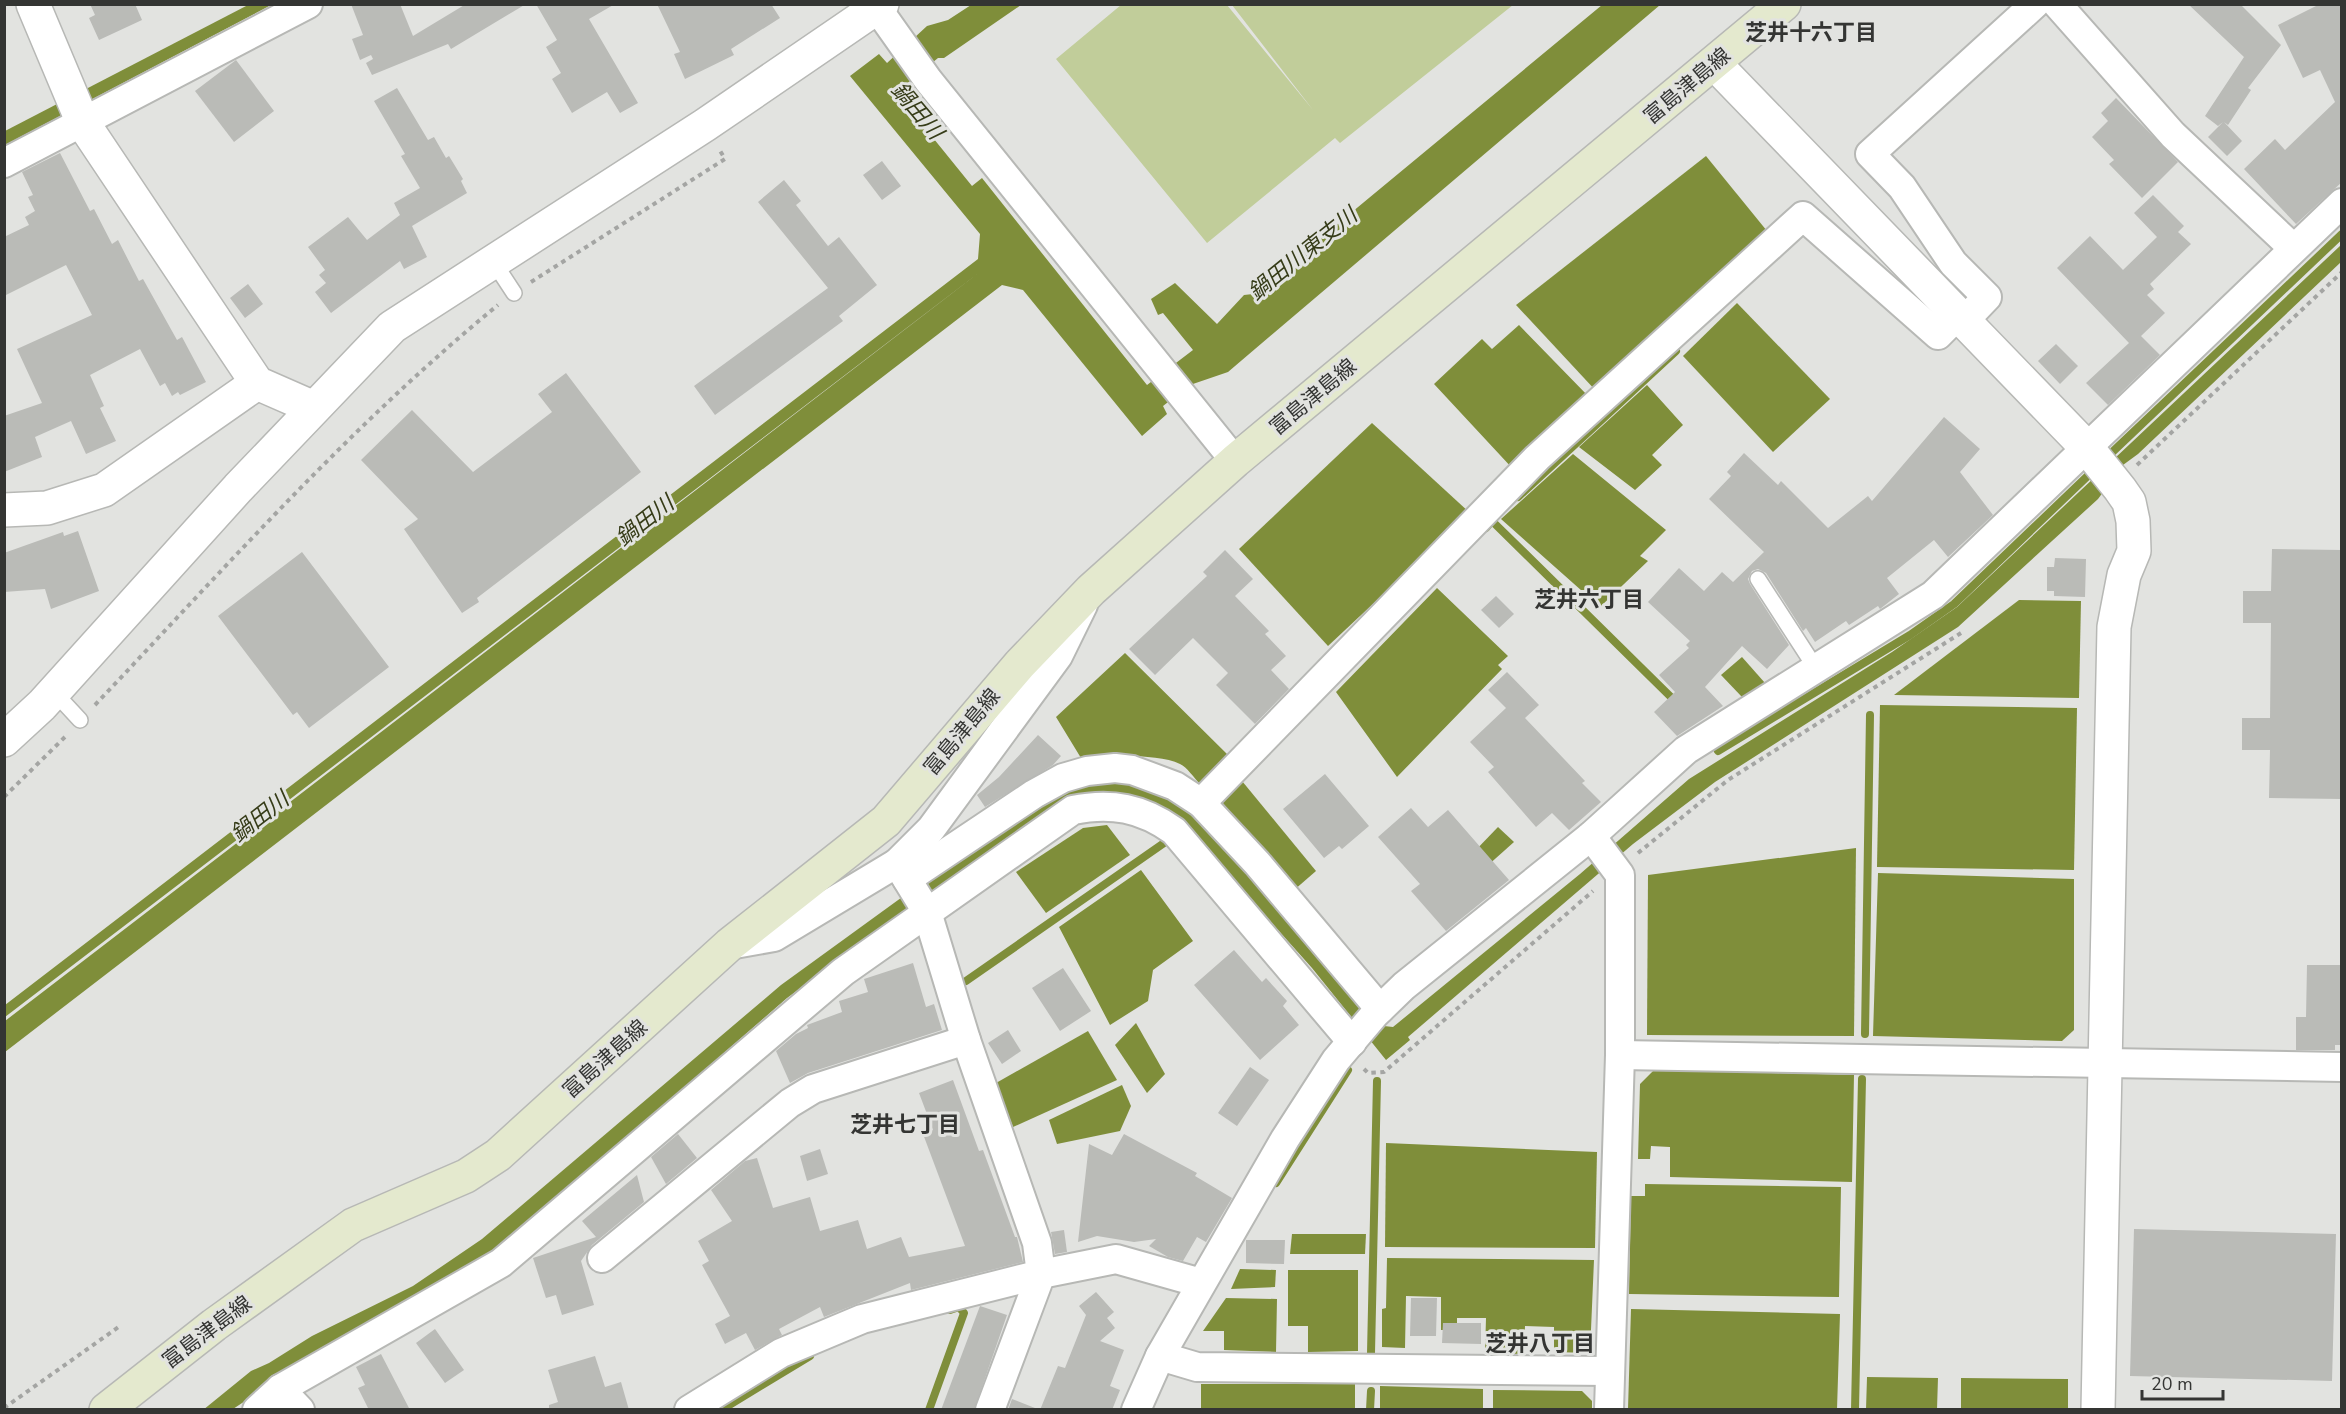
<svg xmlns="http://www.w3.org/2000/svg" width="2346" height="1414" font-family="'Nunito Sans','Noto Sans JP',sans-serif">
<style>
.green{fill:#c1cd9a}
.water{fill:#7f8e3a}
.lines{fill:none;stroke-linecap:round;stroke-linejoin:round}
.stream{stroke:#7f8e3a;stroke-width:8}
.building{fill:#babbb7}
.service-casing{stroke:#b7b8b5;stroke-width:18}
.minor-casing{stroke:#b7b8b5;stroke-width:32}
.tertiary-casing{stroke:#b7b8b5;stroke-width:36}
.secondary-casing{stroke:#b7b8b5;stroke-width:36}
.path{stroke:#a4a5a3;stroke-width:4;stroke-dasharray:4.5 4.5;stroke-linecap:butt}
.service{stroke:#fff;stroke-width:15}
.minor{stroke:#fff;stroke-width:28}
.tertiary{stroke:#fff;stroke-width:33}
.secondary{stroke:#e4e9ce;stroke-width:33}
.labels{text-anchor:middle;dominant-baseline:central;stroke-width:6;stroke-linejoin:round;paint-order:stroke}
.street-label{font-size:21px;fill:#343533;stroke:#e2e3e0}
.neighbourhood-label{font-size:22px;font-weight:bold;fill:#343533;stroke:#e2e3e0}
.water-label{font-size:22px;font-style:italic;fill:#363c18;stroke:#e2e3e0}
</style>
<rect width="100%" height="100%" fill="#e2e3e0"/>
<!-- green -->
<path class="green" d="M 1121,5 L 1227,5 L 1313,110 L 1232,5 L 1513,5 L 1340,143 L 1335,138 L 1207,243 L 1056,59 Z"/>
<!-- water -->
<g class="water">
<path d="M 248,5 L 271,5 L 5,145 L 5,131 Z"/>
<path d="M 971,5 L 1021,5 L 944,58 L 938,58 L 904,86 L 929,116 L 921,123 L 972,186 L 982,178 L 1147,385 L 1193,350 L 1163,313 L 1158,315 L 1151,299 L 1175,283 L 1217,324 L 1244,295 L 1253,294 L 1602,5 L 1660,5 L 1228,372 L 1190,385 L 1163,406 L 1167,414 L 1142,436 L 1023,290 L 1002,285 L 5,1052 L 5,1021 L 985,268 L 5,1017 L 5,1005 L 978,259 L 980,234 L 850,76 L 879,54 L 887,63 L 927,26 L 948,20 Z"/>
<path d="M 1706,156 L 1767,231 L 1597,392 L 1516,305 Z"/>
<path d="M 2341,245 L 2341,262 L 2138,454 L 2123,465 L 2098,499 L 1958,627 L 1715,782 L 1633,844 L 1408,1037 L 1410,1040 L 1386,1060 L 1312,968 L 1179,819 L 1110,794 L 850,952 L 787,998 L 523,1228 L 482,1260 L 287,1373 L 233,1409 L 203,1410 L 251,1371 L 269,1363 L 312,1336 L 413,1286 L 482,1239 L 781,985 L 1033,802 L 1119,775 L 1197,811 L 1364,1010 L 1384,1026 L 1393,1027 L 1580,874 L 1689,779 L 1892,652 L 1957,607 Z"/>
<path d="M 1737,303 L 1830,399 L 1773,452 L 1683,356 Z"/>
<path d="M 1519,325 L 1590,398 L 1513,469 L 1434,384 L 1482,339 L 1492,349 Z"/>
<path d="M 1647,385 L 1683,425 L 1652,455 L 1662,465 L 1635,490 L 1579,447 Z"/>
<path d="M 1372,423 L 1470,513 L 1328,646 L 1239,549 Z"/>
<path d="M 1573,454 L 1666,530 L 1640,556 L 1648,561 L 1600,607 L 1501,519 Z"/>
<path d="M 1437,588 L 1508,656 L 1498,665 L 1502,669 L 1397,777 L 1336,692 Z"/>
<path d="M 2019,600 L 2081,601 L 2079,698 L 1894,695 Z"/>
<path d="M 1125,653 L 1228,755 L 1200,784 C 1194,778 1187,767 1180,764 C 1157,753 1106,756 1081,758 L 1056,717 Z"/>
<path d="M 1742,657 L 1765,683 L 1742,697 L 1721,675 Z"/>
<path d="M 1880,705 L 2077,708 L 2074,870 L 1877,867 Z"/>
<path d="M 1242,781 L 1316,871 L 1293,891 L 1222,802 Z"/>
<path d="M 1107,825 L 1130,855 L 1046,913 L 1016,872 L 1083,828 Z"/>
<path d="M 1498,827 L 1514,842 L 1486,867 L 1472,854 Z"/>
<path d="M 1856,848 L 1854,1036 L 1647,1035 L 1648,875 Z"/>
<path d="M 1141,870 L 1193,941 L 1153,970 L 1148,1001 L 1110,1025 L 1059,927 Z"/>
<path d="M 1878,873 L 2074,879 L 2074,1030 L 2062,1041 L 1873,1036 Z"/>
<path d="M 1136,1023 L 1165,1074 L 1147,1093 L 1115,1045 Z"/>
<path d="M 1088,1031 L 1117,1080 L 1013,1127 L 996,1083 Z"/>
<path d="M 1654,1070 L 1854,1075 L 1852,1182 L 1670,1177 L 1670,1147 L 1651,1146 L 1650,1159 L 1638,1159 L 1640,1084 Z"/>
<path d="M 1122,1085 L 1131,1106 L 1120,1131 L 1057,1144 L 1049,1120 Z"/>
<path d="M 1386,1143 L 1597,1152 L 1595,1248 L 1385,1247 Z"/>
<path d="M 1645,1184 L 1841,1187 L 1839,1297 L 1629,1294 L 1631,1196 L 1645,1196 Z"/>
<path d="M 1292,1234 L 1366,1234 L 1365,1254 L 1290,1254 Z"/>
<path d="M 1387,1258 L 1594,1260 L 1590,1353 L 1554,1352 L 1554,1327 L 1525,1326 L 1524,1354 L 1485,1353 L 1486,1318 L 1457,1318 L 1457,1330 L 1441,1330 L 1441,1297 L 1406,1296 L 1405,1348 L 1382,1347 L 1382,1309 L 1386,1308 Z"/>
<path d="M 1240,1269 L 1276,1270 L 1275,1287 L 1231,1289 Z"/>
<path d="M 1288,1270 L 1358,1270 L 1358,1351 L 1308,1352 L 1308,1326 L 1288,1326 Z"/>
<path d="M 1226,1298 L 1277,1299 L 1276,1352 L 1224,1350 L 1224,1331 L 1203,1331 Z"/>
<path d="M 1631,1309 L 1840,1314 L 1837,1409 L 1628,1409 Z"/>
<path d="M 1867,1377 L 1938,1378 L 1937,1409 L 1866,1409 Z"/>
<path d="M 1961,1378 L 2068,1379 L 2068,1409 L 1961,1409 Z"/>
<rect x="1201" y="1384" width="154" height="25"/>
<path d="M 1380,1386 L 1483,1389 L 1483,1409 L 1380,1409 Z"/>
<path d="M 1493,1390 L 1582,1391 L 1592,1401 L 1592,1409 L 1493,1409 Z"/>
</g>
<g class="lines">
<!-- stream -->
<g class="stream">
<path d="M 2105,459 L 2342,234"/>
<path d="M 1518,497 L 1676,351"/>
<path d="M 1486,528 L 1492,521 L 1678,704"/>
<path d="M 1718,751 L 1910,635 L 1954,604 L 2096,468"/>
<path d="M 966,981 L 1164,843"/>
<path d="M 1865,1034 L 1870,715"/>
<path d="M 1276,1183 L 1348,1070"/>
<path d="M 1371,1353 L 1377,1081"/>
<path d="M 721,1410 L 810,1356"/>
<path d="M 929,1410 L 964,1313 L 959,1307 L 950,1310"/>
<path d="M 1370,1410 L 1371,1391"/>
<path d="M 1855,1410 L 1862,1079"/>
</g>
</g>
<!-- building -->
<g class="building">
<path d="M 90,4 L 135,4 L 142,20 L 99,40 L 89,18 L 95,15 Z"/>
<path d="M 351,4 L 400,4 L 413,36 L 466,4 L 526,4 L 451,49 L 448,44 L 372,75 L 366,63 L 373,59 L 371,55 L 360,60 L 352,39 L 363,35 Z"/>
<path d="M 536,4 L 615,4 L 589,19 L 638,103 L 620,113 L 607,92 L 572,113 L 552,79 L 561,73 L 546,47 L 557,40 Z"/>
<path d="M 657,4 L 771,4 L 780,18 L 731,49 L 734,55 L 685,79 L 674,54 L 680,52 Z"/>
<path d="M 2188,4 L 2240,4 L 2281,45 L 2248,88 L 2251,90 L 2228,125 L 2224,122 L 2242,141 L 2227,156 L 2208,137 L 2223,122 L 2218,126 L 2205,116 L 2244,57 Z"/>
<path d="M 2320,4 L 2342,4 L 2342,182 L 2296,224 L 2244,169 L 2275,139 L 2285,150 L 2335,102 L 2320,70 L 2303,78 L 2278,25 Z"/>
<path d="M 236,60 L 274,111 L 234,142 L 195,91 Z"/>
<path d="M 397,88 L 428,140 L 434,137 L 446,158 L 449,156 L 463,179 L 461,181 L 467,193 L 412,226 L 427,257 L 404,269 L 400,261 L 331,313 L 315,292 L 326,283 L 319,275 L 325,270 L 308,247 L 348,217 L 367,240 L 400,215 L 394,203 L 420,188 L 401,156 L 405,154 L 374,101 Z"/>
<path d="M 2116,98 L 2178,162 L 2142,198 L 2109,164 L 2114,160 L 2092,137 L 2108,121 L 2101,113 Z"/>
<path d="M 60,153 L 90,211 L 94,209 L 112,244 L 118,240 L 139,281 L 143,279 L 177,340 L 182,337 L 206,382 L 180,395 L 178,392 L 172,396 L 165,383 L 160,386 L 140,349 L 90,375 L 104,406 L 100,408 L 116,441 L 86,454 L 71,421 L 35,437 L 42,457 L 4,472 L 4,416 L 42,403 L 17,349 L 92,315 L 66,265 L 4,296 L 4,237 L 29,225 L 25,217 L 35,211 L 28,197 L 33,195 L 22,172 Z"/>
<path d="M 882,161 L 901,186 L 882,200 L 863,175 Z"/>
<path d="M 784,180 L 801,201 L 796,205 L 828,246 L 839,237 L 877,285 L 839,316 L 843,321 L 715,415 L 694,386 L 828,288 L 758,202 Z"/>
<path d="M 2153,195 L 2184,226 L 2178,232 L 2191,244 L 2150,284 L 2154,289 L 2147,295 L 2165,313 L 2141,336 L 2160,355 L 2108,405 L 2086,383 L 2129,343 L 2057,268 L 2090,236 L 2123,270 L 2157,237 L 2134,213 Z"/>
<path d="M 248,284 L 263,304 L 245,318 L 230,298 Z"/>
<path d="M 2056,344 L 2078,366 L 2060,384 L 2038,361 Z"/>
<path d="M 566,373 L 641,472 L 477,598 L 479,602 L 462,613 L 404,529 L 418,519 L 361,460 L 412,410 L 473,472 L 552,412 L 538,394 Z"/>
<path d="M 1944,417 L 1980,449 L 1960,472 L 1993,515 L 1948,557 L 1934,540 L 1887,578 L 1899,594 L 1880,609 L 1878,606 L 1849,625 L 1846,621 L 1815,642 L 1806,628 L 1803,631 L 1766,573 L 1758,569 L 1752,571 L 1748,579 L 1750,584 L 1789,645 L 1767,669 L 1742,646 L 1705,687 L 1723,706 L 1677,736 L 1654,712 L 1675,692 L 1659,675 L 1689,648 L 1686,645 L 1690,641 L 1648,602 L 1679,568 L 1704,591 L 1722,572 L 1733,582 L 1764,552 L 1709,499 L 1731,476 L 1727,472 L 1744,453 L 1778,485 L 1781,481 L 1828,528 L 1868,496 L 1872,501 Z"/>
<path d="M 78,531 L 99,591 L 51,609 L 45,589 L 4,592 L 4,553 L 63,532 L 64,536 Z"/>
<path d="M 2272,549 L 2342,550 L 2342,799 L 2269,798 L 2270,750 L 2242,750 L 2242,718 L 2270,718 L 2271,623 L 2243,623 L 2243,591 L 2271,591 Z"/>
<path d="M 1225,550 L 1253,579 L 1235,596 L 1269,631 L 1265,634 L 1286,656 L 1271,670 L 1289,689 L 1255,724 L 1216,685 L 1228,673 L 1193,638 L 1155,675 L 1129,649 L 1207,576 L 1203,572 Z"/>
<path d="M 302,552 L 389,667 L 309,728 L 297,712 L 293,715 L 218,616 Z"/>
<path d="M 2055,558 L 2086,559 L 2085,597 L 2054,596 L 2054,591 L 2047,591 L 2047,567 L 2054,567 Z"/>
<path d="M 1496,596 L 1514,614 L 1499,628 L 1481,610 Z"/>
<path d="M 1507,672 L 1539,705 L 1525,718 L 1585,781 L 1582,783 L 1601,802 L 1569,830 L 1552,813 L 1536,827 L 1488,772 L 1494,767 L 1470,742 L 1506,708 L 1488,690 Z"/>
<path d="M 1038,735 L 1061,756 L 1053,765 L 985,807 L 977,795 L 999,777 Z"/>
<path d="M 1325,774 L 1369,826 L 1342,849 L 1339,846 L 1324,858 L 1283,809 Z"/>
<path d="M 1411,808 L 1428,827 L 1448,810 L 1509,880 L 1446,931 L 1411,891 L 1420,884 L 1378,837 Z"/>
<path d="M 1234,950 L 1262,982 L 1266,978 L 1287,1001 L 1283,1006 L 1299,1025 L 1260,1060 L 1194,985 Z"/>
<path d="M 913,963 L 926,1007 L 934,1004 L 942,1030 L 808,1073 L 790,1083 L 776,1051 L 796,1034 L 808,1028 L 807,1025 L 842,1012 L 839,1001 L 868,992 L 864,979 Z"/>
<path d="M 2307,965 L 2342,965 L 2342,1045 L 2335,1045 L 2335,1050 L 2296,1050 L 2296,1017 L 2306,1017 Z"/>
<path d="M 1063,968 L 1091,1011 L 1060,1031 L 1032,988 Z"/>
<path d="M 1008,1030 L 1021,1051 L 1002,1064 L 988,1043 Z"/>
<path d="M 1250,1067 L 1269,1080 L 1237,1126 L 1218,1113 Z"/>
<path d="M 953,1080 L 979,1151 L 983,1150 L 1015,1237 L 1017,1237 L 1023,1262 L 911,1290 L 910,1283 L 824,1317 L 820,1307 L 779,1329 L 782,1335 L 755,1350 L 746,1333 L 725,1344 L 715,1324 L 730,1316 L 702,1265 L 709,1261 L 698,1241 L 732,1221 L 711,1190 L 745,1161 L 757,1158 L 773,1208 L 810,1197 L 820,1231 L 858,1220 L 867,1249 L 901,1237 L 909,1257 L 965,1246 L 923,1134 L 933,1130 L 919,1093 Z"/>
<path d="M 678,1134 L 697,1158 L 666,1184 L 651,1157 Z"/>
<path d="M 1124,1134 L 1197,1173 L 1195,1176 L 1232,1198 L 1206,1242 L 1197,1237 L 1183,1261 L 1168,1257 L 1149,1246 L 1156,1239 L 1134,1242 L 1097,1236 L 1078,1242 L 1089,1144 L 1112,1155 Z"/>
<path d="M 820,1149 L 828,1174 L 807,1181 L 800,1156 Z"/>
<path d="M 637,1175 L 644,1202 L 592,1245 L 581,1261 L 594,1305 L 562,1315 L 556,1295 L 546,1298 L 533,1258 L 596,1237 L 582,1221 Z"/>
<path d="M 2134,1229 L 2336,1234 L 2332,1381 L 2130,1376 Z"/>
<path d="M 1064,1230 L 1067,1252 L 1055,1254 L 1051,1232 Z"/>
<path d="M 1246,1240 L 1285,1240 L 1284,1264 L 1246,1263 Z"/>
<path d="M 1096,1292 L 1114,1312 L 1107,1318 L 1115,1328 L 1100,1341 L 1124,1350 L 1110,1386 L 1120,1390 L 1112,1410 L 1040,1410 L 1058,1366 L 1065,1368 L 1086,1315 L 1079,1306 Z"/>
<path d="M 1411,1298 L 1437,1298 L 1436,1336 L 1410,1336 Z"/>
<path d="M 980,1306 L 1007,1315 L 974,1410 L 941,1410 Z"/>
<path d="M 1443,1323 L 1481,1323 L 1481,1344 L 1442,1343 Z"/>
<path d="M 435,1329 L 464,1370 L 445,1383 L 416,1343 Z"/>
<path d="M 381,1354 L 410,1410 L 369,1410 L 358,1388 L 365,1385 L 356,1367 Z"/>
<path d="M 595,1356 L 605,1387 L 621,1382 L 629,1410 L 549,1410 L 549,1405 L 558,1402 L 548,1370 Z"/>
<path d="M 1012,1399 L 1035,1408 L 1034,1410 L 1008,1410 Z"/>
</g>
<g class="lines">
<!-- service casing -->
<g class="service-casing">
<g id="service">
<path d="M 493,261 L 514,293"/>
<path d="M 1758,579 L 1815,667"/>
<path d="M 54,692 L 80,720"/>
</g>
</g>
<!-- minor casing -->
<g class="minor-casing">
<g id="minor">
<path d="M 2057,4 L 2173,135 L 2293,248"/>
<path d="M 877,8 L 928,80 L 1235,461"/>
<path d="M 4,163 L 308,4"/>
<path d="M 1964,321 L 1987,297 L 1953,263 L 1902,187 L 1870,154 L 2035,4"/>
<path d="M 1201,803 L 1537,458 L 1803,216 L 1938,335 L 1958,315"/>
<path d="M 1591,836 L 1620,875 L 1620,1055 L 1609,1410"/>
<path d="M 897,863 L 931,829 L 1058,656 L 1083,605"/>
<path d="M 907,879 L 1034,794 L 1063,778 L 1087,771 L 1115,768 L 1132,770 L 1175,786 L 1201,803 L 1257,863 L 1380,1009"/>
<path d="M 1620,1055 L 2342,1067"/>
<path d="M 602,1258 L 790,1103 L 813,1089 L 966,1040"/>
<path d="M 1160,1356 L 1197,1367 L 1610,1371"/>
<path d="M 280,1389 L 300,1410"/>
<path d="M 257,1410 L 280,1389 L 501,1263 L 843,972 L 1073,810 C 1111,802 1142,808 1174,831 L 1352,1042"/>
<path d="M 689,1410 L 781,1353 L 862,1319 L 1041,1274 L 1037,1243 L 966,1040 L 927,912 L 897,863 L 774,937 L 729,945"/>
<path d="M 990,1410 L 1041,1274 L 1116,1259 L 1201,1283"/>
<path d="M 1136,1410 L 1160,1356 L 1285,1139 L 1336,1060 L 1375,1014 L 1404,986 L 1591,836 L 1686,750 L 1933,595 L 2342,203"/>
</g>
</g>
<!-- tertiary casing -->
<g class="tertiary-casing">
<g id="tertiary">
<path d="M 33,4 L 83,123 L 257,383 L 314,408"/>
<path d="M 1714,63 L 2088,449 L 2120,489 L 2129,502 L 2133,521 L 2134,551 L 2124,575 L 2114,627 L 2098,1410"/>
<path d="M 4,510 L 47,508 L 104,490 L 257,383"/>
<path d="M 4,740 L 42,705 L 238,488 L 392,327 L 705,125 L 882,4"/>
</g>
</g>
<!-- secondary casing -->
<g class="secondary-casing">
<path id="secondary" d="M 106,1410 L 214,1325 L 353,1225 L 466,1176 L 498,1155 L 729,945 L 886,821 L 1020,664 L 1091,590 L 1235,461 L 1784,4"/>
</g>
<!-- path -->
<g class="path">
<path d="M 531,282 L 725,159 L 719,149"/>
<path d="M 2137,465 L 2342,272"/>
<path d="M 95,705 C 225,568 351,425 498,305"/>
<path d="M 4,797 L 67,735"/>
<path d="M 1638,853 L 1728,780 L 1961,633"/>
<path d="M 1364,1069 L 1368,1073 L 1384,1072 L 1593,891"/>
<path d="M 4,1408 L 120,1326"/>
</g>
<!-- service -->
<use href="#service" class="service"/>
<!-- minor -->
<use href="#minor" class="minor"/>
<!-- tertiary -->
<use href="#tertiary" class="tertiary"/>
<!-- secondary -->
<use href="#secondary" class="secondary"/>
</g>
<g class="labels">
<!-- street labels -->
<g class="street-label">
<text transform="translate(1687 86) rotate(-40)">富島津島線</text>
<text transform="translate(1313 397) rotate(-40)">富島津島線</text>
<text transform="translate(962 732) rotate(-50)">富島津島線</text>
<text transform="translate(605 1059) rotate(-42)">富島津島線</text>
<text transform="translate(207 1332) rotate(-37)">富島津島線</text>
</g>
<!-- neighbourhood labels -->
<g class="neighbourhood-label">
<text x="1811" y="33">芝井十六丁目</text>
<text x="1589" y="600">芝井六丁目</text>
<text x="905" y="1125">芝井七丁目</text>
<text x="1540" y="1344">芝井八丁目</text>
</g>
<!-- water labels -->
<g class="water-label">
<text transform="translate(917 111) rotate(50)">鍋田川</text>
<text transform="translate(1303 254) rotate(-39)">鍋田川東支川</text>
<text transform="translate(645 521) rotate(-38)">鍋田川</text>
<text transform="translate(260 817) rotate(-38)">鍋田川</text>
</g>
</g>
<!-- border -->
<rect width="2346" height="1414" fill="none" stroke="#343533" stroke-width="12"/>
<!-- scale -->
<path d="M2142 1390v9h81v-9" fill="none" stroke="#343533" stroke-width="3"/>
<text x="2151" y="1390" font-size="18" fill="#343533" stroke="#e2e3e0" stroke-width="4.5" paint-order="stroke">20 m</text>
</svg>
